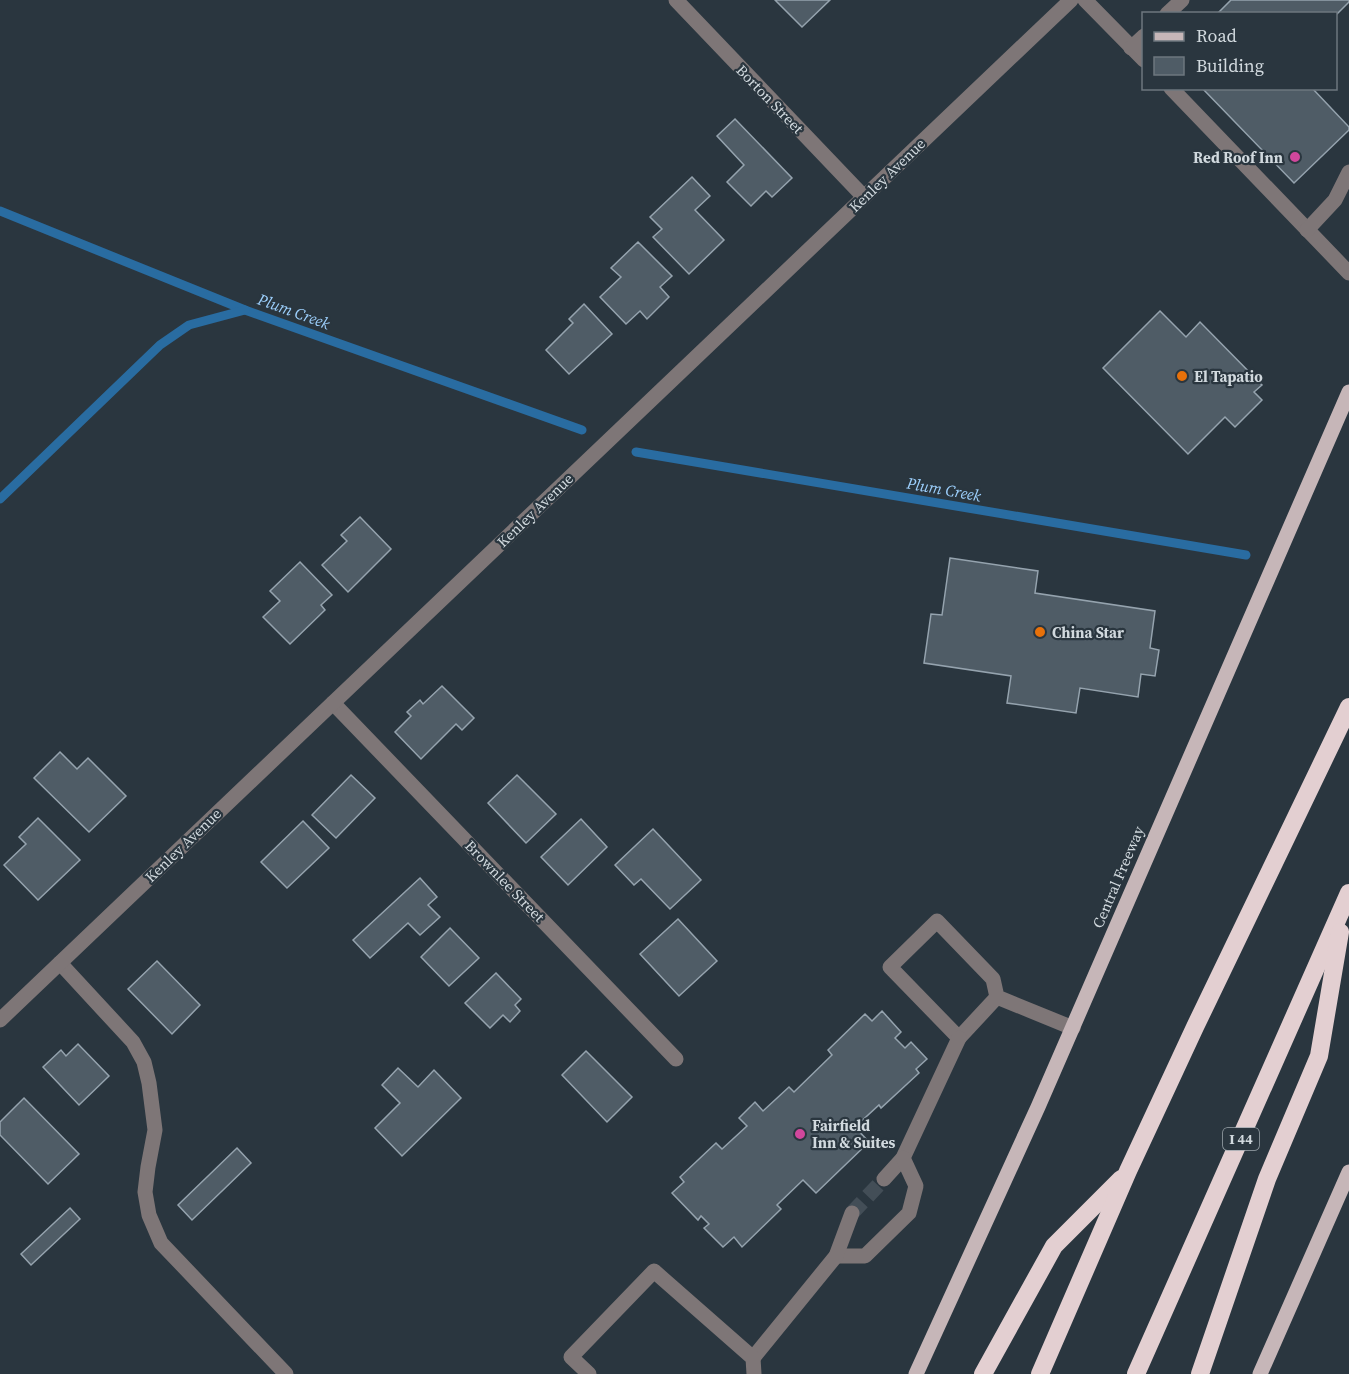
<svg xmlns="http://www.w3.org/2000/svg" width="1349" height="1374" font-family="'Source Serif 4',serif">
<style>
.lines{fill:none;stroke-linecap:round;stroke-linejoin:round}
.stream{stroke:#296ca1;stroke-width:9}
.building{fill:#4f5c66;stroke:#95a3ae;stroke-width:1.5}
.minor-tunnel{stroke:#434e57;stroke-width:15;stroke-dasharray:15 8;stroke-linecap:butt}
.minor{stroke:#7e7677;stroke-width:15}
.major{stroke:#c6b6b8;stroke-width:15}
.highway{stroke:#e3cfd1;stroke-width:18}
.hotel-dot{fill:#d1479c;stroke:#2a363f;stroke-width:2}
.food-dot{fill:#e8710a;stroke:#2a363f;stroke-width:2}
.labels{text-anchor:middle;dominant-baseline:central;stroke-width:4.5;stroke-linejoin:round;paint-order:stroke}
.shield{fill:#2a363f;stroke:#9fa8ae;stroke-width:1.5}
.shield-label{font-size:14px;font-weight:bold;fill:#d1d9de}
.street-label{font-size:15px;fill:#d1d9de;stroke:#2a363f}
.poi-label{font-size:15px;font-weight:bold;fill:#d1d9de;stroke:#2a363f;text-anchor:start}
.water-label{font-size:16px;font-style:italic;fill:#9dd0fd;stroke:#2a363f}
</style>
<rect width="100%" height="100%" fill="#2a363f"/>
<g class="lines">
<!-- stream -->
<g class="stream">
<path d="M 0,211 L 245,310 L 582,430"/>
<path d="M 636,452 L 1246,555"/>
<path d="M 0,499 L 160,345 L 189,325 L 245,310"/>
</g>
</g>
<!-- building -->
<g class="building">
<path d="M 775,0 L 830,0 L 802,27 Z"/>
<path d="M 1231,0 L 1349,0 L 1349,2 L 1336,15 L 1336,14 L 1217,14 Z"/>
<path d="M 1202,88 L 1312,88 L 1349,127 L 1349,130 L 1294,183 Z"/>
<path d="M 735,119 L 792,178 L 772,197 L 766,191 L 751,206 L 727,182 L 744,165 L 717,136 Z"/>
<path d="M 692,177 L 710,196 L 695,210 L 724,240 L 689,274 L 653,237 L 662,229 L 650,217 Z"/>
<path d="M 638,242 L 672,276 L 660,287 L 669,297 L 647,319 L 640,311 L 626,324 L 600,297 L 621,277 L 611,268 Z"/>
<path d="M 584,304 L 612,334 L 569,374 L 546,350 L 573,323 L 569,319 Z"/>
<path d="M 1160,311 L 1186,337 L 1200,322 L 1262,385 L 1254,392 L 1262,400 L 1235,427 L 1225,417 L 1188,454 L 1103,368 Z"/>
<path d="M 360,517 L 391,549 L 348,592 L 322,565 L 347,541 L 341,535 Z"/>
<path d="M 950,558 L 1038,571 L 1035,593 L 1155,611 L 1150,648 L 1159,650 L 1155,676 L 1141,674 L 1138,697 L 1080,688 L 1076,713 L 1007,703 L 1011,676 L 924,663 L 931,614 L 942,615 Z"/>
<path d="M 300,562 L 332,595 L 321,605 L 325,610 L 290,644 L 263,617 L 280,601 L 270,591 Z"/>
<path d="M 442,686 L 474,718 L 462,730 L 456,724 L 421,759 L 395,732 L 411,716 L 407,712 L 420,700 L 423,704 Z"/>
<path d="M 60,752 L 77,769 L 88,758 L 126,796 L 89,832 L 34,778 Z"/>
<path d="M 351,775 L 375,798 L 336,838 L 312,815 Z"/>
<path d="M 517,775 L 556,814 L 526,843 L 488,803 Z"/>
<path d="M 38,818 L 80,860 L 38,900 L 4,865 L 26,844 L 19,837 Z"/>
<path d="M 581,819 L 607,847 L 568,885 L 541,857 Z"/>
<path d="M 303,821 L 329,848 L 287,888 L 261,862 Z"/>
<path d="M 653,829 L 701,880 L 670,909 L 641,879 L 634,885 L 615,865 Z"/>
<path d="M 420,878 L 437,897 L 428,905 L 440,917 L 420,935 L 408,923 L 370,958 L 353,940 Z"/>
<path d="M 678,919 L 717,961 L 679,996 L 640,954 Z"/>
<path d="M 450,928 L 479,958 L 449,986 L 421,957 Z"/>
<path d="M 157,961 L 200,1005 L 172,1034 L 128,989 Z"/>
<path d="M 496,973 L 521,999 L 515,1005 L 520,1011 L 510,1022 L 503,1015 L 490,1028 L 465,1003 Z"/>
<path d="M 882,1011 L 901,1032 L 895,1038 L 905,1048 L 911,1042 L 927,1059 L 916,1069 L 919,1073 L 881,1108 L 879,1105 L 855,1127 L 869,1142 L 816,1193 L 803,1180 L 777,1205 L 781,1209 L 742,1247 L 734,1237 L 723,1247 L 704,1228 L 709,1224 L 701,1216 L 698,1220 L 672,1193 L 684,1182 L 680,1177 L 716,1143 L 722,1149 L 747,1126 L 739,1118 L 755,1102 L 763,1111 L 789,1087 L 794,1092 L 832,1055 L 828,1050 L 865,1014 L 872,1021 Z"/>
<path d="M 78,1044 L 109,1076 L 79,1105 L 43,1067 L 61,1050 L 66,1056 Z"/>
<path d="M 586,1051 L 632,1097 L 607,1122 L 562,1075 Z"/>
<path d="M 398,1068 L 418,1087 L 434,1070 L 461,1098 L 402,1156 L 375,1128 L 400,1103 L 382,1085 Z"/>
<path d="M 24,1098 L 79,1154 L 48,1184 L 0,1135 L 0,1122 Z"/>
<path d="M 237,1148 L 251,1163 L 192,1220 L 178,1205 Z"/>
<path d="M 70,1208 L 80,1219 L 31,1265 L 21,1254 Z"/>
</g>
<g class="lines">
<!-- minor-tunnel -->
<path class="minor-tunnel" d="M 852,1213 L 884,1179"/>
<!-- minor -->
<g class="minor">
<path d="M 676,0 L 864,197"/>
<path d="M 1085,0 L 1144,60"/>
<path d="M 1167,14 L 1182,0"/>
<path d="M 1131,48 L 1144,36"/>
<path d="M 1171,88 L 1349,273"/>
<path d="M 1307,230 L 1335,200 L 1349,172"/>
<path d="M 333,703 L 676,1059"/>
<path d="M 60,963 L 133,1042 L 144,1062 L 149,1083 L 155,1130 L 148,1167 L 145,1192 L 149,1215 L 161,1243 L 286,1374"/>
<path d="M 997,997 L 959,1038 L 890,967 L 937,921 L 993,979 L 997,997 L 1073,1028"/>
<path d="M 0,1020 L 1071,0"/>
<path d="M 884,1179 L 903,1158 L 959,1038"/>
<path d="M 836,1256 L 865,1256 L 909,1213 L 916,1186 L 903,1158"/>
<path d="M 753,1358 L 836,1256 L 852,1213"/>
<path d="M 589,1374 L 571,1357 L 654,1271 L 753,1358 L 754,1374"/>
</g>
<!-- major -->
<g class="major">
<path d="M 916,1374 L 1038,1107 L 1349,392"/>
<path d="M 1260,1374 L 1349,1172"/>
</g>
<!-- highway -->
<g class="highway">
<path d="M 983,1374 L 1054,1246 L 1121,1179"/>
<path d="M 1040,1374 L 1128,1171 L 1195,1027 L 1349,707"/>
<path d="M 1136,1374 L 1349,893"/>
<path d="M 1200,1374 L 1267,1179 L 1319,1056 L 1340,932"/>
</g>
</g>
<!-- markers -->
<g class="hotel-dot">
<circle cx="1295" cy="157" r="6"/>
<circle cx="800" cy="1134" r="6"/>
</g>
<g class="food-dot">
<circle cx="1182" cy="376" r="6"/>
<circle cx="1040" cy="632" r="6"/>
</g>
<g class="labels">
<!-- shield labels -->
<rect class="shield" x="1223" y="1128" width="36" height="22" rx="4.5"/>
<g class="shield-label">
<text x="1241" y="1139">I 44</text>
</g>
<!-- street labels -->
<g class="street-label">
<text transform="translate(770 99) rotate(46)">Borton Street</text>
<text transform="translate(887 175) rotate(-44)">Kenley Avenue</text>
<text transform="translate(535 510) rotate(-44)">Kenley Avenue</text>
<text transform="translate(183 845) rotate(-44)">Kenley Avenue</text>
<text transform="translate(1118 877) rotate(-67)">Central Freeway</text>
<text transform="translate(505 881) rotate(46)">Brownlee Street</text>
</g>
<!-- poi labels -->
<g class="poi-label">
<text x="1283" y="157" text-anchor="end">Red Roof Inn</text>
<text x="1194" y="376">El Tapatio</text>
<text x="1052" y="632">China Star</text>
<text x="812" y="1125">Fairfield<tspan x="812" dy="17">Inn &amp; Suites</tspan></text>
</g>
<!-- water labels -->
<g class="water-label">
<text transform="translate(294 311) rotate(20)">Plum Creek</text>
<text transform="translate(944 489) rotate(10)">Plum Creek</text>
</g>
</g>
<!-- legend -->
<rect x="1142" y="12" width="195" height="78" fill="#2a363f" stroke="#6d777f" stroke-width="1.5"/>
<rect x="1154" y="32" width="30" height="9" fill="#c6b6b8" stroke="#6d777f" stroke-width="1.5"/>
<text x="1196" y="42" font-size="18" fill="#d1d9de">Road</text>
<rect x="1154" y="57" width="30" height="18" fill="#4f5c66" stroke="#6d777f" stroke-width="1.5"/>
<text x="1196" y="72" font-size="18" fill="#d1d9de">Building</text>
</svg>
